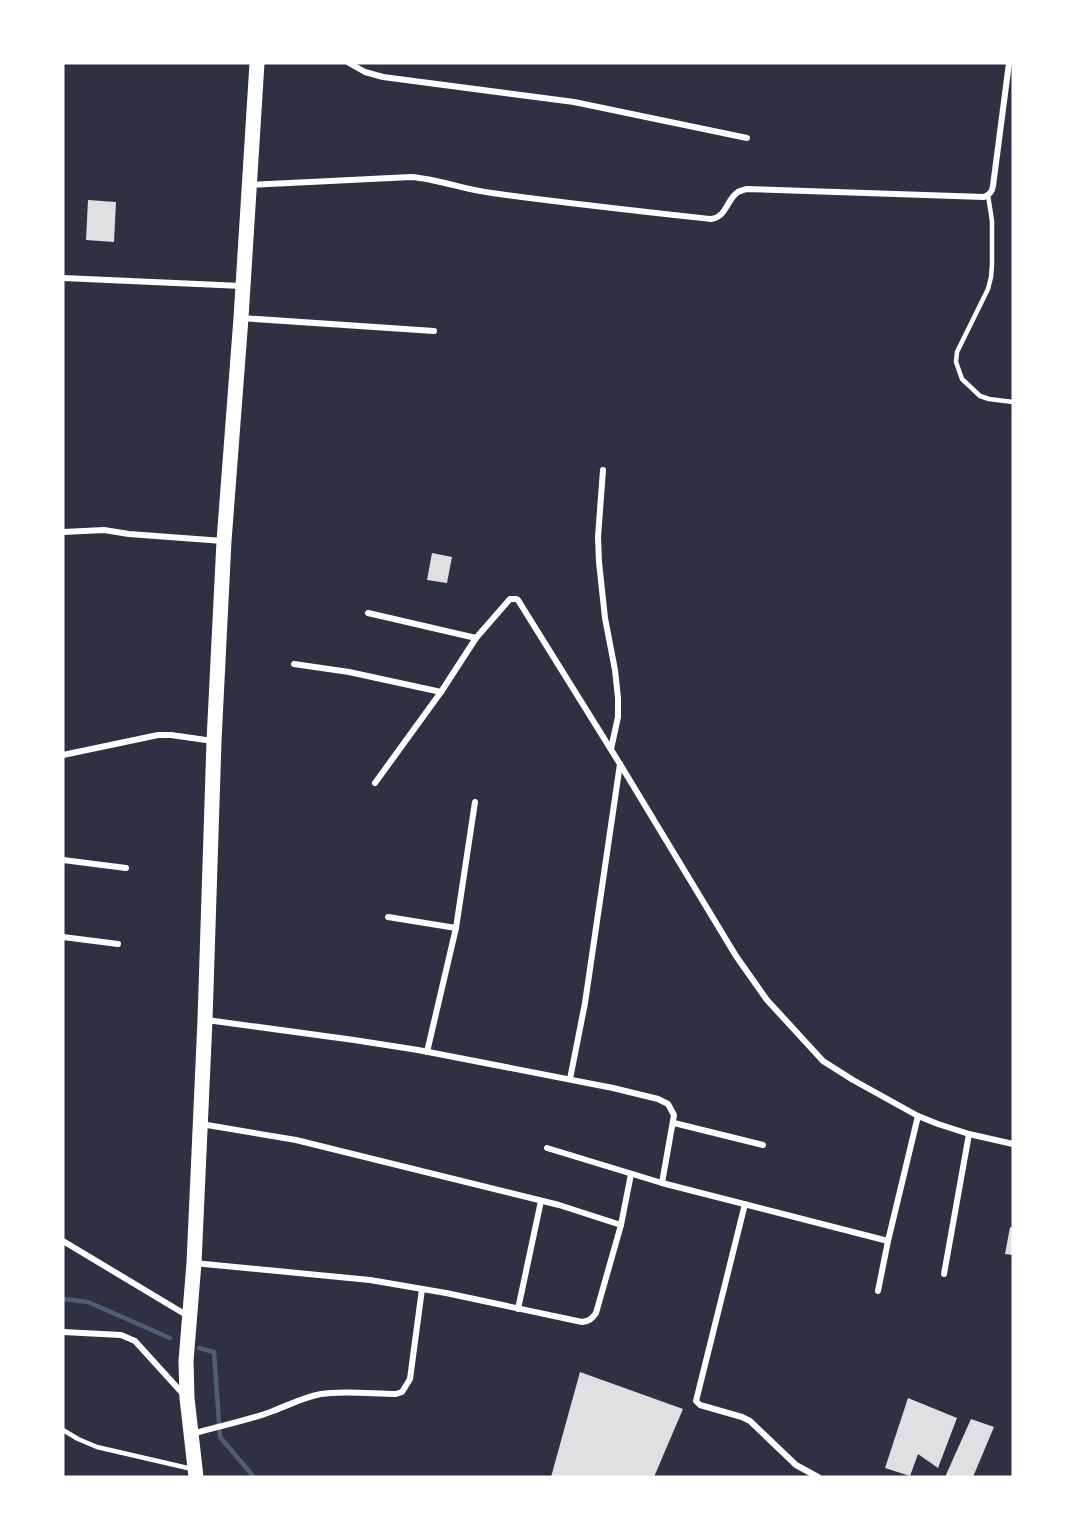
<svg xmlns="http://www.w3.org/2000/svg" width="1076" height="1540" font-family="'Public Sans',sans-serif">
<style>
.lines{fill:none;stroke-linecap:round;stroke-linejoin:round}
.stream{stroke:#4f5d75;stroke-width:4.5}
.building{fill:#e0e0e3}
.service{stroke:#fff;stroke-width:4.5}
.minor{stroke:#fff;stroke-width:6}
.trunk{stroke:#fff;stroke-width:15}
</style>
<rect width="100%" height="100%" fill="#2d3142"/>
<g class="lines">
<!-- stream -->
<g class="stream">
<path d="M 63,1299 L 88,1302 L 170,1338"/>
<path d="M 199,1348 L 214,1352 L 220,1437 L 254,1477"/>
</g>
</g>
<!-- building -->
<g class="building">
<path d="M 88,200 L 116,202 L 114,242 L 86,240 Z"/>
<path d="M 432,553 L 452,557 L 447,583 L 427,580 Z"/>
<path d="M 1010,1227 L 1013,1228 L 1013,1255 L 1005,1254 Z"/>
<path d="M 580,1372 L 683,1409 L 654,1477 L 551,1477 Z"/>
<path d="M 908,1398 L 957,1418 L 938,1468 L 918,1454 L 910,1476 L 885,1468 Z"/>
<path d="M 971,1419 L 994,1427 L 973,1477 L 945,1477 Z"/>
</g>
<g class="lines">
<!-- service -->
<g class="service">
<path d="M 988,195 L 992,221 L 992,265 L 991,277 L 988,289 L 957,352 L 956,362 L 962,379 L 980,396 L 989,399 L 1013,402"/>
<path d="M 63,1430 L 78,1439 L 97,1447 L 192,1469"/>
</g>
<!-- minor -->
<g class="minor">
<path d="M 349,63 L 365,72 L 383,77 L 574,102 L 747,138"/>
<path d="M 250,185 L 411,177 C 439,179 464,190 492,193 C 564,203 638,211 711,219 C 727,217 726,200 738,192 C 740,191 746,189 747,189 L 984,197 C 990,194 992,192 993,186 L 1009,63"/>
<path d="M 63,278 L 242,286"/>
<path d="M 241,318 L 434,331"/>
<path d="M 603,470 L 598,537 L 599,562 L 605,618 L 615,670 L 618,698 L 618,717 L 611,749"/>
<path d="M 63,532 L 104,530 L 129,534 L 223,541"/>
<path d="M 368,613 L 476,638"/>
<path d="M 294,664 L 349,672 L 441,692"/>
<path d="M 63,755 L 158,735 L 171,735 L 213,741"/>
<path d="M 375,783 L 441,692 L 476,638 L 510,599 L 516,599 L 518,600 L 620,764 L 736,956 L 767,1000 L 823,1061 L 853,1080 L 918,1116 L 938,1124 L 969,1134 L 1013,1144"/>
<path d="M 63,860 L 126,868"/>
<path d="M 388,917 L 456,928"/>
<path d="M 63,937 L 118,944"/>
<path d="M 207,1020 L 354,1040 L 418,1050 L 613,1088 L 658,1099 L 668,1104 L 674,1115 L 662,1183"/>
<path d="M 427,1052 L 456,928 L 475,802"/>
<path d="M 570,1079 L 585,1003 L 620,764"/>
<path d="M 674,1123 L 763,1145"/>
<path d="M 201,1124 L 296,1140 L 559,1205 L 621,1225"/>
<path d="M 547,1148 L 662,1183 L 888,1241"/>
<path d="M 745,1204 L 696,1401 L 700,1405 L 742,1417 L 750,1421 L 796,1465 L 818,1477"/>
<path d="M 63,1241 L 188,1316"/>
<path d="M 194,1263 L 370,1280 L 446,1293 L 582,1322 C 589,1321 592,1319 596,1313 L 621,1225 L 631,1174"/>
<path d="M 944,1274 L 969,1134"/>
<path d="M 878,1291 L 888,1241 L 918,1116"/>
<path d="M 518,1309 L 541,1201"/>
<path d="M 63,1332 L 121,1335 L 135,1341 L 184,1395"/>
<path d="M 192,1434 C 219,1426 247,1421 273,1411 C 289,1405 304,1397 321,1394 C 342,1390 375,1394 396,1394 L 402,1392 L 410,1379 L 422,1289"/>
</g>
<!-- trunk -->
<path class="trunk" d="M 196,1477 L 187,1398 L 186,1361 L 194,1263 L 205,1020 L 214,741 L 224,541 L 241,318 L 257,63"/>
</g>
<!-- border -->
<rect width="1076" height="1540" fill="none" stroke="#ffffff" stroke-width="129"/>
</svg>
